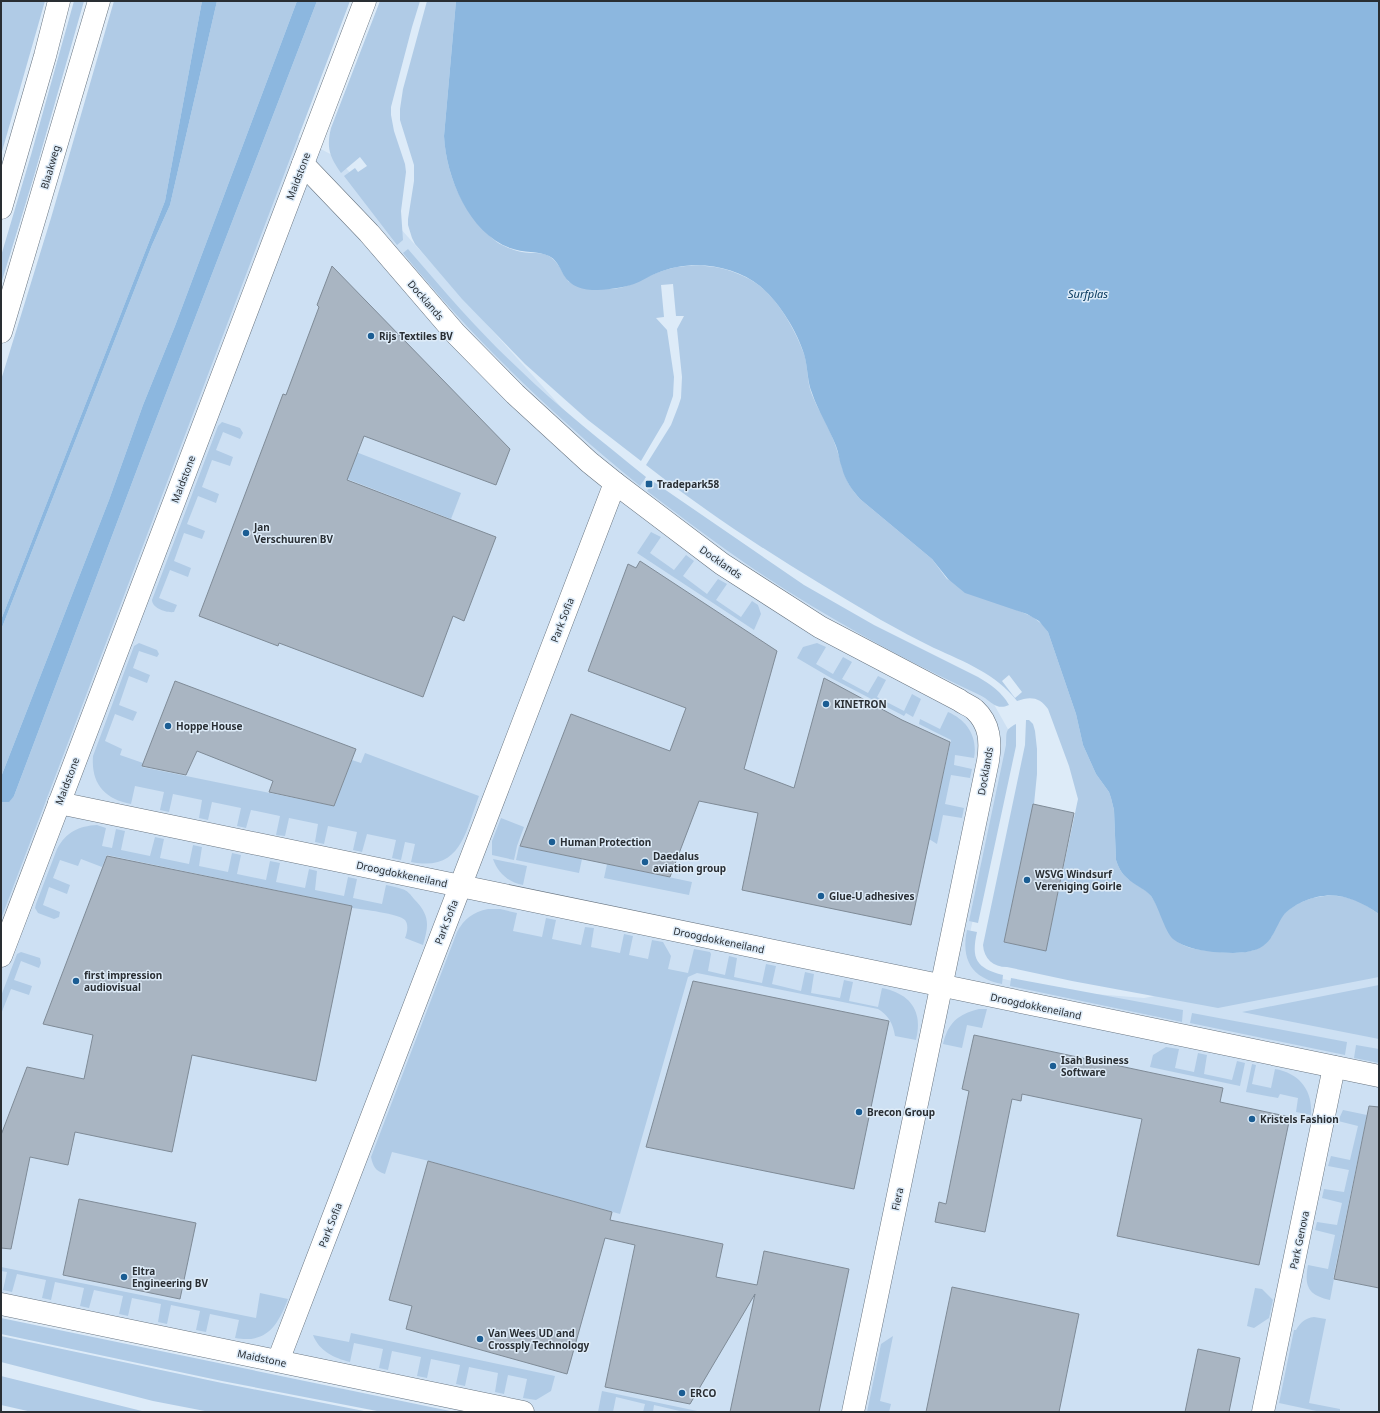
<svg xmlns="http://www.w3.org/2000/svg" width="1380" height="1413" font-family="'Noto Sans',sans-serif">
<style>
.built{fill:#cde0f3}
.green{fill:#b0cbe6;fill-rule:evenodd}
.water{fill:#8cb7df}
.building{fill:#a9b5c2;stroke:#7f8b97}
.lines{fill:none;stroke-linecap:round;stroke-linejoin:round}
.minor-casing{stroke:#697581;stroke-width:23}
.secondary-casing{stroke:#697581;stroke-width:23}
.minor{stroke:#fff;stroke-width:22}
.secondary{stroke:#fff;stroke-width:22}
.poi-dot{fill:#1b5d93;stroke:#ddebf8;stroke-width:1.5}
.labels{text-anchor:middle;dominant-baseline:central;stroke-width:3;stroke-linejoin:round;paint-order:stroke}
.street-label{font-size:10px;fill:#292e33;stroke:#ddebf8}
.poi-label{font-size:10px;font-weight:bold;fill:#292e33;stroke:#ddebf8;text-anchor:start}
.water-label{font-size:11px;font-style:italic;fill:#003359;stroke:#ddebf8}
</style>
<rect width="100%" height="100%" fill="#ddebf8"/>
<!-- built -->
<path class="built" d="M 296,136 L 336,157 L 589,438 L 820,608 L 987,692 L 1009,731 L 1003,783 L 968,942 L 982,974 L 1057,991 L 1144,998 L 1379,956 L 1379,1412 L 463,1412 L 1,1314 L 1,918 Z"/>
<!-- green -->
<g class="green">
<path d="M 1,1 L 45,1 L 1,155 Z"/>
<path d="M 74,1 L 84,1 L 34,176 L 1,284 L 1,256 L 31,155 Z"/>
<path d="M 114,1 L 202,1 L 165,201 L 1,620 L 1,380 L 51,218 Z"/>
<path d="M 217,1 L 297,1 L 175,326 L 143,405 L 109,500 L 1,777 L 1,630 L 152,245 L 170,205 Z"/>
<path d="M 317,1 L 350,1 L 1,919 L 1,802 L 14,796 L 147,443 Z"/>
<path d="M 380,1 L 420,1 L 412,27 L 391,107 L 391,115 L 394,131 L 405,164 L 406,172 L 401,211 L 403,240 L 397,245 L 344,176 L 355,168 L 358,172 L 367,166 L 360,157 L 341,173 C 330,157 326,148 331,128 Z"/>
<path d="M 427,1 L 456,1 L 444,136 C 446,170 459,204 483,229 C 489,235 494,241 502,245 C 508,248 515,251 522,252 C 532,254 545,251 553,259 C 560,265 563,275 569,282 C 581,284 595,289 607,289 C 626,290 642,278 659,272 C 677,265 696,264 715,267 C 731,270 747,276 760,286 C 779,301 796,331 804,354 C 808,366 807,380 811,392 C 818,411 830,428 836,447 C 844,470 843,480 860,499 L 932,559 L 947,579 L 1033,617 L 1043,625 L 1048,632 L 1076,714 L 1083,745 L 1096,774 L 1109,792 L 1111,798 L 1114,810 L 1116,860 C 1118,866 1121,873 1127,878 C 1135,885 1145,888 1151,896 C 1159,907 1164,920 1171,931 C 1172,934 1174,939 1177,941 C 1186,949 1201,950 1212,951 C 1227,953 1249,955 1262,946 C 1276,937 1275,923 1284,914 C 1302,896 1332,891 1355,900 C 1364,903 1371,909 1379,914 L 1379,977 L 1218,1008 L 1072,981 L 1007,967 C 993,967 984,959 983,945 L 1025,745 L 1026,720 L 1029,720 L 1033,724 L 1035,731 L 1037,749 L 1037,774 L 1034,804 L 1004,942 L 1046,950 L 1078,799 L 1069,766 L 1048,709 C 1040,697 1030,696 1017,701 C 996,674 965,662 934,648 C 916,639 899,630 881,620 C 800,573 720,523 646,465 L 671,425 L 678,407 L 681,398 L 682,377 L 677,329 L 684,316 L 676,316 L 673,284 L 661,285 L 664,317 L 656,318 L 667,330 L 674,377 L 673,396 L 664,422 L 641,461 L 588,420 L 525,364 L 462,299 L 415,244 L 412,238 L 408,225 L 408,219 L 414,181 L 414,165 L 400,120 L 400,109 L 403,89 ZM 1009,675 L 1022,692 L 1015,698 L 1002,681 Z"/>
<path d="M 408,249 C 444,291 479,332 519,369 C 559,408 603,442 646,477 L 640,486 C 554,416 473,339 403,253 Z"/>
<path d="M 222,422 L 240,428 L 243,433 L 240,439 L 223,432 L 216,450 L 233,457 L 230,466 L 212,460 L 202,487 L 219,494 L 216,503 L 198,496 L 187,524 L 205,531 L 202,539 L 184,533 L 174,561 L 191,568 L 188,577 L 170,570 L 159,598 L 177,605 L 174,612 C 166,613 152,608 152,600 L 218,426 Z"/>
<path d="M 287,425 L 461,493 L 451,519 L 342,477 Z"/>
<path d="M 654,482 L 804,585 L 874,625 L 978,677 C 990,684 1002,692 1009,705 C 998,710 993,704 985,698 C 980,695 974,692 969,690 C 891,653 815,611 745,563 C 711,540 679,515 647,491 Z"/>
<path d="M 651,532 L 661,537 L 650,553 L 674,570 L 686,555 L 694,561 L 683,576 L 707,594 L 718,579 L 727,584 L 716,600 L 741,617 L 752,601 L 758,605 L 761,614 L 754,630 L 637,553 Z"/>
<path d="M 139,643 L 157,650 L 159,654 L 157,657 L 139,651 L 133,668 L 150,675 L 147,683 L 129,676 L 119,705 L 137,712 L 133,721 L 115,714 L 105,741 L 122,749 L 120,755 L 143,763 L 142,767 L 334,806 L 352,760 L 361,763 L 365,753 L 479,796 C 465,833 461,872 411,862 L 415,844 L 405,842 L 401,860 L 392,858 L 396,840 L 367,834 L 362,852 L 353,850 L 357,832 L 328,826 L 324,844 L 315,842 L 318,824 L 289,818 L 285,836 L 276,835 L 280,816 L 251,810 L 246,828 L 237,826 L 241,808 L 212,802 L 208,820 L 199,818 L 202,800 L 173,794 L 169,812 L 160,810 L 164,792 L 135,786 L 131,804 C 104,799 91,783 93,756 L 134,646 Z"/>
<path d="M 817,643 L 826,647 L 816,664 L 833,674 L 843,657 L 852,662 L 842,679 L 868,693 L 878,676 L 886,680 L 877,697 L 904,711 L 912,694 L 921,699 L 913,717 L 906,713 L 904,716 L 831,678 L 797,658 L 803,647 Z"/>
<path d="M 948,712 C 967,720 978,737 974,758 L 955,755 L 954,765 L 972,769 L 970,778 L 951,775 L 945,804 L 964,808 L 962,818 L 943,815 L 937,844 L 929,839 L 951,740 L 919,724 L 920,719 L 940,729 Z"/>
<path d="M 1016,724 L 1016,746 L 978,923 L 969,921 L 1006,745 C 1007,733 1004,730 1016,724 Z"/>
<path d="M 501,818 L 524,827 L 517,846 L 514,860 L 492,855 L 492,841 Z"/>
<path d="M 97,825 L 106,828 L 102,846 L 112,848 L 116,829 L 125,831 L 121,850 L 150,856 L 155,837 L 164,839 L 160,858 L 189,864 L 193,845 L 202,847 L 199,866 L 228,872 L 232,853 L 241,855 L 237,874 L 266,880 L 270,861 L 280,863 L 276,882 L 305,888 L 309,869 L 317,871 L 315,890 L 344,896 L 348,877 L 357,879 L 353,898 L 382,904 L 386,885 C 391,886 397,887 402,889 C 407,890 411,895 414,899 C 430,915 429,925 423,945 L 405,938 C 407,933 409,925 405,920 C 400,914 361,909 352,908 L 352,906 L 107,855 L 102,867 L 81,859 L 78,866 L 60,860 L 53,878 L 70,885 L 67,894 L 49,887 L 43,905 L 60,912 L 59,917 L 54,919 L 38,913 L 35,908 L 36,904 L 57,849 C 66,832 79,826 97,825 Z"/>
<path d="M 519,846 L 582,859 L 579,873 L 516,860 Z"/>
<path d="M 493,859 L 527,866 L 523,885 C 508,882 498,873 493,859 Z"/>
<path d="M 607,864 L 692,882 L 689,895 L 604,878 Z"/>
<path d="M 488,909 L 500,909 L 517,913 L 513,931 L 542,937 L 546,918 L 556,920 L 552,939 L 581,945 L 585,927 L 594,928 L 591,947 L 620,953 L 624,934 L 633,936 L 629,955 L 648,959 L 652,940 L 663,942 L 671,956 L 668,969 L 688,973 L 694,949 L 710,952 L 711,954 L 708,971 L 725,975 L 729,956 L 737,958 L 734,977 L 762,983 L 766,964 L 776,966 L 772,984 L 801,991 L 805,972 L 814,974 L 811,993 L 840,998 L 844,980 L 853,982 L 849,1001 L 878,1007 L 882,988 C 911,994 923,1011 916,1040 L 895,1036 C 893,1024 889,1016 878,1009 L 697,973 L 688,977 L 620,1214 L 429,1161 L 392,1152 L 385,1174 C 375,1171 373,1166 371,1157 L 457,932 C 464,919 473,912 488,909 Z"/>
<path d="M 967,930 L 977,932 C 971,959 976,968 1003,975 L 1002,984 C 971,978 961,959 967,930 Z"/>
<path d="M 21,952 L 40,958 L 41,963 L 39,968 L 21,961 L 14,980 L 32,986 L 29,995 L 11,989 L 1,1014 L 1,996 L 17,954 Z"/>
<path d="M 1011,978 L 1183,1010 L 1182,1022 L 1010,986 Z"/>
<path d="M 1379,985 L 1379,1039 L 1242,1012 Z"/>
<path d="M 979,1009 L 987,1009 L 982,1028 L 967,1025 L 962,1048 L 943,1044 C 948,1023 958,1014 979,1009 Z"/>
<path d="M 1192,1013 L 1347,1042 L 1345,1055 L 1190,1023 Z"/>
<path d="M 1356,1045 L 1379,1049 L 1379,1063 L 1354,1058 Z"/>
<path d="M 1166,1047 L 1179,1049 L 1175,1068 L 1194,1072 L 1198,1053 L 1207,1055 L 1204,1074 L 1232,1080 L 1237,1061 L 1245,1063 L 1240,1086 L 1150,1067 L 1153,1055 Z"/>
<path d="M 1252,1064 L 1256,1065 L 1252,1084 L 1271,1088 L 1275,1069 C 1299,1073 1313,1090 1311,1115 L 1296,1112 L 1298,1098 L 1280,1094 L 1278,1098 L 1246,1092 Z"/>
<path d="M 1343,1110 L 1367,1115 L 1333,1279 L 1334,1279 L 1330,1300 C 1308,1295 1304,1286 1308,1265 L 1328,1269 L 1335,1235 L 1315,1230 L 1317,1222 L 1337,1225 L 1342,1203 L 1322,1198 L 1324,1189 L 1344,1192 L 1349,1170 L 1328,1166 L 1331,1156 L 1350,1160 L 1358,1126 L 1338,1121 Z"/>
<path d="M 1,1267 L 256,1318 L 260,1293 L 288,1299 C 278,1325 267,1344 235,1338 L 239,1320 L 210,1314 L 206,1332 L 196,1330 L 200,1311 L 171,1305 L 167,1324 L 158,1322 L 161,1304 L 132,1298 L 128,1316 L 119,1314 L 123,1296 L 94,1290 L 89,1308 L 80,1306 L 84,1288 L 55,1282 L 51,1300 L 42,1298 L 46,1280 L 17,1274 L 12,1292 L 3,1290 L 7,1272 L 1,1271 Z"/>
<path d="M 1255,1288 L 1262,1289 L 1273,1300 L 1269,1318 L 1254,1328 L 1247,1326 Z"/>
<path d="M 1314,1317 L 1326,1319 L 1309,1403 L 1340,1409 L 1340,1412 L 1321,1412 L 1279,1403 L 1294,1330 L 1296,1330 C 1300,1323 1305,1318 1314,1317 Z"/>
<path d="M 1,1318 L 455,1412 L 382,1412 L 222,1381 L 1,1334 Z"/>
<path d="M 351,1333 L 555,1376 L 551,1391 L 536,1400 L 523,1398 L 527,1379 L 508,1375 L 504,1394 L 495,1392 L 498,1373 L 469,1367 L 465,1386 L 456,1384 L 460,1365 L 431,1359 L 427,1378 L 417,1376 L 421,1357 L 392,1351 L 388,1370 L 379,1368 L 383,1349 L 354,1343 L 350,1362 C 334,1358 319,1351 313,1335 L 349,1342 Z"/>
<path d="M 1,1336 L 222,1383 L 369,1412 L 210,1412 L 153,1401 L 1,1362 Z"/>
<path d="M 893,1336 L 880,1401 L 891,1404 L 889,1412 L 867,1412 L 881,1344 Z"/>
<path d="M 1,1376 L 146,1412 L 32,1412 L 1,1405 Z"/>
<path d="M 602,1391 L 702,1412 L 684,1412 L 654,1405 L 653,1412 L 643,1412 L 645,1404 L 616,1397 L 613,1412 L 598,1412 Z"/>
</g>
<!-- water -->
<g class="water">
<path d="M 202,1 L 217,1 L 170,205 L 152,245 L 1,630 L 1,620 L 165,201 Z"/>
<path d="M 297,1 L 317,1 L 147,443 L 14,796 L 9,802 L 2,802 L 1,777 L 109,500 L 143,405 L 175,326 Z"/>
<path d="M 456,1 L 1379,1 L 1379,914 C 1354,897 1332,889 1302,902 C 1296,905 1287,910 1283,916 C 1276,926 1274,938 1263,946 C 1250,955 1229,953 1213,952 C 1200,950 1184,948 1173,939 C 1164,930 1159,907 1151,896 C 1144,888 1134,885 1127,878 C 1121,873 1118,866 1116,860 L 1114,810 L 1111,798 L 1109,792 L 1096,774 L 1083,745 L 1076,714 L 1048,632 L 1039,621 L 1027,614 L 965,593 L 948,579 L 932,559 L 860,499 C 852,490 845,480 842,468 C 839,461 839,453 836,446 C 829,428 818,411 812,393 C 807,381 808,367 804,354 C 797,331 779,302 760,286 C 733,264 689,259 657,273 C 649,276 642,281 634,284 C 621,288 606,290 592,290 C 578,289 567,284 561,270 C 558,264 555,259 549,256 C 539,251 523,253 510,248 C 469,233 446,177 444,136 Z"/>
</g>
<!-- building -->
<g class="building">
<path d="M 332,266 L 510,449 L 496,485 L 364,436 L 347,480 L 496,537 L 464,621 L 453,616 L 423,697 L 279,643 L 278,646 L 199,616 L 283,394 L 286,395 L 319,307 L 317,305 Z"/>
<path d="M 640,561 L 777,651 L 744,769 L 794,788 L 824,678 L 902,720 L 950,742 L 911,925 L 742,890 L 758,813 L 699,801 L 670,877 L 520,846 L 571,714 L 670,751 L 686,708 L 588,671 L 628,564 L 636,568 Z"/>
<path d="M 175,681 L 356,749 L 334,806 L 269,792 L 273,781 L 197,751 L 186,775 L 142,766 Z"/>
<path d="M 1033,804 L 1074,813 L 1046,951 L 1004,942 Z"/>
<path d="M 107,856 L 352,906 L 316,1081 L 192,1055 L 172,1152 L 75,1132 L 68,1165 L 30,1157 L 11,1249 L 1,1248 L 1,1135 L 27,1067 L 84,1079 L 93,1035 L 43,1024 Z"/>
<path d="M 693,981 L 889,1021 L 854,1189 L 646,1147 Z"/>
<path d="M 974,1035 L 1223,1088 L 1220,1102 L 1290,1117 L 1259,1265 L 1117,1236 L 1142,1119 L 1022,1094 L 1021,1101 L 1012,1099 L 985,1232 L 935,1222 L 939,1202 L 946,1204 L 969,1091 L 962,1089 Z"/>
<path d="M 1369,1106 L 1379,1107 L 1379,1288 L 1334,1279 Z"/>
<path d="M 428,1161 L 612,1212 L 610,1220 L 723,1244 L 716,1277 L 757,1285 L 764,1251 L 849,1269 L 819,1412 L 730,1412 L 755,1294 L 690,1404 L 605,1387 L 635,1245 L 605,1238 L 567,1374 L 406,1329 L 412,1306 L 389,1300 Z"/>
<path d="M 79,1199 L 196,1223 L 180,1299 L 63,1275 Z"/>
<path d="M 952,1287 L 1079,1314 L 1059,1412 L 926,1412 Z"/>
<path d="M 1198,1349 L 1240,1358 L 1229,1412 L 1185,1412 Z"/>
</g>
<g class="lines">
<!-- minor casing -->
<g class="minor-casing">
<g id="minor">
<path d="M 303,164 L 369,233 L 455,333 L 515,394 L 589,462 L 615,483 L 722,564 L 820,627 L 959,700 C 964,704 971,706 975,710 C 990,724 991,742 988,761 L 853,1412"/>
<path d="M 59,803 L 1379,1076"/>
<path d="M 1,956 L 365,1"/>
<path d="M 1,1304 L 523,1412"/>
<path d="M 278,1361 L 615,483"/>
<path d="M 1263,1412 L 1334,1067"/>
</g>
</g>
<!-- secondary casing -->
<g class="secondary-casing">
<g id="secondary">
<path d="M 1,208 L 45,56 L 59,1"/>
<path d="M 1,332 L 99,1"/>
</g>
</g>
<!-- minor -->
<use href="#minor" class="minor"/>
<!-- secondary -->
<use href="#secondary" class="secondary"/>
</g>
<!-- markers -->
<g class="poi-dot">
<circle cx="371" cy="336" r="4"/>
<rect x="645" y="480" width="8" height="8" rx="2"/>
<circle cx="246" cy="533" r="4"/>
<circle cx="826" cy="704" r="4"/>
<circle cx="168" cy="726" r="4"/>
<circle cx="552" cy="842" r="4"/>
<circle cx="645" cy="862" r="4"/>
<circle cx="1027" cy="880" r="4"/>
<circle cx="821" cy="896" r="4"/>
<circle cx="76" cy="981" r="4"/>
<circle cx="1053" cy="1066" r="4"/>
<circle cx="859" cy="1112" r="4"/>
<circle cx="1252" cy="1119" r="4"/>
<circle cx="124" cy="1277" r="4"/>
<circle cx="480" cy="1339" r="4"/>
<circle cx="682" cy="1393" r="4"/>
</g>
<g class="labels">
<!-- street labels -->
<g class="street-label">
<text transform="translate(50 167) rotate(-74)">Blaakweg</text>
<text transform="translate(298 176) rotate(-69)">Maidstone</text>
<text transform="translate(426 300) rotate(49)">Docklands</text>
<text transform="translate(183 479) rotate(-69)">Maidstone</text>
<text transform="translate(721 562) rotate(35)">Docklands</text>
<text transform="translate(562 620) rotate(-69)">Park Sofia</text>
<text transform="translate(985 771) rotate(-80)">Docklands</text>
<text transform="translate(67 781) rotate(-69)">Maidstone</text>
<text transform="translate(402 874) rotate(12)">Droogdokkeneiland</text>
<text transform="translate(446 922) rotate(-69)">Park Sofia</text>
<text transform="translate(719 940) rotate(12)">Droogdokkeneiland</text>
<text transform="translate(1036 1006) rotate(12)">Droogdokkeneiland</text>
<text transform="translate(897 1199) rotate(-78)">Fiera</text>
<text transform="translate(330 1225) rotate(-69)">Park Sofia</text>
<text transform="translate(1299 1240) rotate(-78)">Park Genova</text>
<text transform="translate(262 1358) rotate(12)">Maidstone</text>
</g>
<!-- poi labels -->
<g class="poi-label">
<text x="379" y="336">Rijs Textiles BV</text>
<text x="657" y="484">Tradepark58</text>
<text x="254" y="527">Jan<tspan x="254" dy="12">Verschuuren BV</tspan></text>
<text x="834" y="704">KINETRON</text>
<text x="176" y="726">Hoppe House</text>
<text x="560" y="842">Human Protection</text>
<text x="653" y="856">Daedalus<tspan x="653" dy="12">aviation group</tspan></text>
<text x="1035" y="874">WSVG Windsurf<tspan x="1035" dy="12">Vereniging Goirle</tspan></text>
<text x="829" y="896">Glue-U adhesives</text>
<text x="84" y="975">first impression<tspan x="84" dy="12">audiovisual</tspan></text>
<text x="1061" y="1060">Isah Business<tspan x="1061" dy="12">Software</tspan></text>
<text x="867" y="1112">Brecon Group</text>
<text x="1260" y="1119">Kristels Fashion</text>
<text x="132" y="1271">Eltra<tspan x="132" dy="12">Engineering BV</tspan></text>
<text x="488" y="1333">Van Wees UD and<tspan x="488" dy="12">Crossply Technology</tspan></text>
<text x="690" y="1393">ERCO</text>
</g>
<!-- water labels -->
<g class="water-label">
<text x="1088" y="293">Surfplas</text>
</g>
</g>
<!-- border -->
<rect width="1380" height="1413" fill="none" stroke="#292e33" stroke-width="4"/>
</svg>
